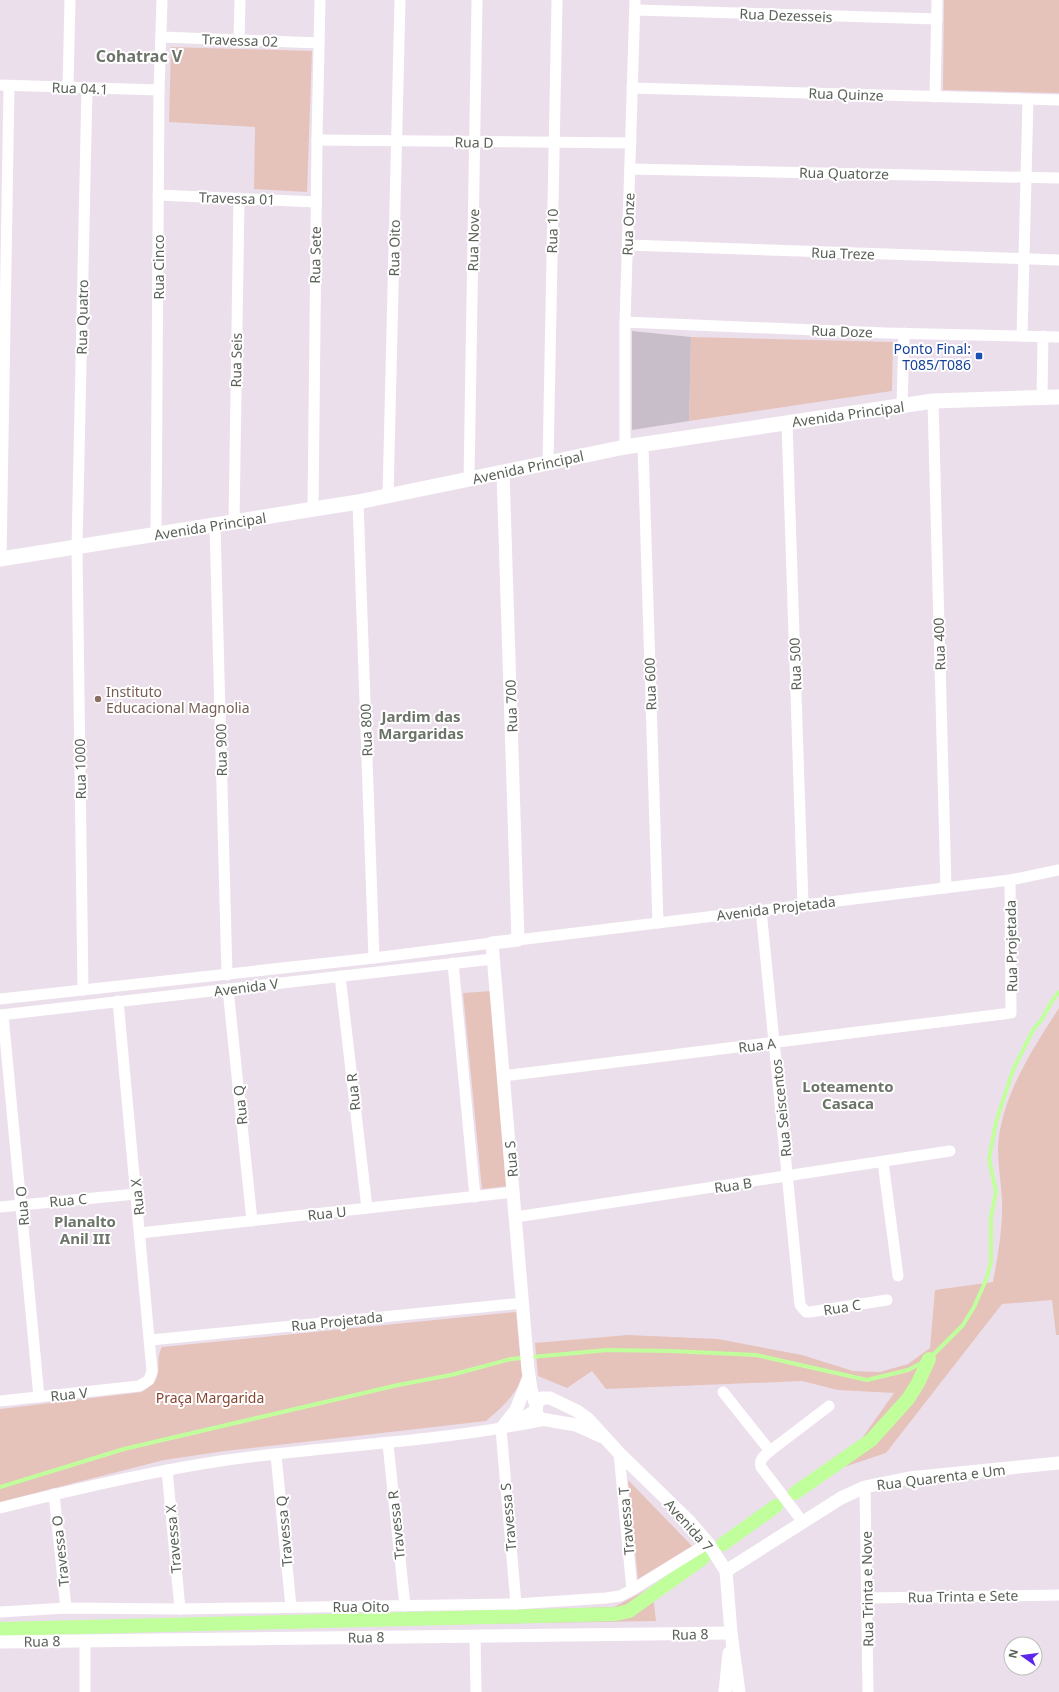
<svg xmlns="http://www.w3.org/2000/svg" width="1059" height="1692" font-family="'Noto Sans',sans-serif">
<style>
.green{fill:#e5c3bb}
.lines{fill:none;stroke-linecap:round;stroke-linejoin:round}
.stream{stroke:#c1ff9c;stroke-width:4}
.canal{stroke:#c1ff9c;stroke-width:14}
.building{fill:#c7beca}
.minor{stroke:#fff;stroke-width:11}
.tertiary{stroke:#fff;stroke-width:13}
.secondary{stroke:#fff;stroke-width:15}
.transit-dot{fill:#1a4fb4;stroke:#fff;stroke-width:1.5}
.education-dot{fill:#8d6e63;stroke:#fff;stroke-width:1.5}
.labels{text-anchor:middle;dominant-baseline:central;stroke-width:4;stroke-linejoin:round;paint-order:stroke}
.street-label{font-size:14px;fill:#5a6158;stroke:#fff}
.transit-label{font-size:14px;fill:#164399;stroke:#fff;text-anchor:end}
.education-label{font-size:14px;fill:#785e54;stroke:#fff;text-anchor:start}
.park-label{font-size:14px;fill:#854733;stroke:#fff}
.neighbourhood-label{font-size:15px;font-weight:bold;fill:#6c7369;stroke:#fff}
.quarter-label{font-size:16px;font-weight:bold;fill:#6c7369;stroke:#fff}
</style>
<rect width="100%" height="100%" fill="#ecdfec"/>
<!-- green -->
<g class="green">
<path d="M 944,0 L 1059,0 L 1059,93 L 943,90 Z"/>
<path d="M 171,47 L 312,51 L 307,192 L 254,189 L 255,127 L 169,122 Z"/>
<path d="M 691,337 L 893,342 L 892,391 L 689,421 Z"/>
<path d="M 491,991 L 508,1186 L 482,1189 L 463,993 Z"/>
<path d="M 1059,1008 L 1059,1335 L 1056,1335 L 1052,1300 L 1002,1304 L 886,1453 L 841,1468 L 894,1393 L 838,1390 L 802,1381 L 606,1389 L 592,1371 L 567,1388 L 538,1376 L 535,1343 L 628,1335 L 718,1339 L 802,1355 L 853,1371 L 880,1372 L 908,1364 L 930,1348 L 935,1290 L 993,1282 C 998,1254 1003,1228 1002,1200 C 1001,1179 996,1158 999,1136 C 1006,1089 1034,1047 1059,1008 Z"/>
<path d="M 516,1312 L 522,1375 C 518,1394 500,1409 486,1421 L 225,1451 L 164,1460 L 0,1502 L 0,1409 L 142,1392 C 169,1376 152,1365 162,1347 Z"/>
<path d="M 628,1480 L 692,1546 L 638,1579 Z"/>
<path d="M 652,1587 L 656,1621 L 0,1632 L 0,1626 L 614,1607 Z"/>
</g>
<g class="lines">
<!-- stream -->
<path class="stream" d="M 0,1487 L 124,1449 L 398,1385 L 451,1375 L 511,1359 L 607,1350 L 671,1351 L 756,1355 L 867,1380 L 908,1370 L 929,1359 L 963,1325 L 974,1307 L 986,1280 L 991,1262 L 991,1217 L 996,1192 L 989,1159 L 996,1122 L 1013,1070 L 1033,1030 L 1042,1019 L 1052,1001 L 1059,992"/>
<!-- canal -->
<g class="canal">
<path d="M 795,1493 L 871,1440 L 908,1399 L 918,1383 L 929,1359"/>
<path d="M 723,1544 L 776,1506"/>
<path d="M 0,1629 L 616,1614 L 629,1611 L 703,1558"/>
</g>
</g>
<!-- building -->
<path class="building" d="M 632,331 L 691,337 L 689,421 L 632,430 Z"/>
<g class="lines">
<!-- minor -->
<g class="minor">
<path d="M 635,10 L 937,19"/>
<path d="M 161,37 L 319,43"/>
<path d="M 239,40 L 240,0"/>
<path d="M 0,85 L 159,90"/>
<path d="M 68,87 L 70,0"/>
<path d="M 632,88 L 1059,100"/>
<path d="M 935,97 L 937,0"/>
<path d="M 317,140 L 631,143"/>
<path d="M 630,169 L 1059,178"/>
<path d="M 158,195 L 316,202"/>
<path d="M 628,245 L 1059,260"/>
<path d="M 625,322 L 885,333 L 1059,337"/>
<path d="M 1022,336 L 1028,99"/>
<path d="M 1042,398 L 1043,336"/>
<path d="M 933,401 L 946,888"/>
<path d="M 902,406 L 904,333"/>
<path d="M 787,423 L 803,905"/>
<path d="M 643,445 L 658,923"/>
<path d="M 625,447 L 625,322 L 635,0"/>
<path d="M 548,463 L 557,0"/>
<path d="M 469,480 L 477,0"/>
<path d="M 388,496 L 400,0"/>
<path d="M 358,502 L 374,958"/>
<path d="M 313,510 L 317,140 L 320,0"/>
<path d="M 234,522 L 239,198"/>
<path d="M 215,525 L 227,975"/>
<path d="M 156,534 L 159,90 L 162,0"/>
<path d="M 1,559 L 9,86"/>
<path d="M 761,910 L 800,1305 L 806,1312 L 810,1312 L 887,1300"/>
<path d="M 518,940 L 1010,880 L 1059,870"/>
<path d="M 453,963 L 475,1197"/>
<path d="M 340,976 L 367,1208"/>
<path d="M 228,989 L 252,1221"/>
<path d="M 83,990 L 77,547 L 87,88"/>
<path d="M 0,999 L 374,958 L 492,943"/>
<path d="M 0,1015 L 493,959"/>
<path d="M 3,1015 L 39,1397"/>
<path d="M 503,1076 L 1011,1013 L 1010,880"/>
<path d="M 883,1162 L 898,1276"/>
<path d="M 0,1207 L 136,1194"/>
<path d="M 516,1217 L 950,1151"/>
<path d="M 140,1233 L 514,1192"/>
<path d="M 151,1340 L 523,1303"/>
<path d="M 723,1392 L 770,1451"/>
<path d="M 0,1401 L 139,1386 L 149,1380 L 152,1371 L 118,1001"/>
<path d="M 512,1423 L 535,1410"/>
<path d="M 501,1429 L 516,1604"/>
<path d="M 388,1444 L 405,1606"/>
<path d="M 619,1453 L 632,1590"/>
<path d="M 276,1455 L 291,1607"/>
<path d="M 167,1470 L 180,1609"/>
<path d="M 865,1487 L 868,1692"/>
<path d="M 54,1494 L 66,1608"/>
<path d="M 0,1508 C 75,1489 151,1471 227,1460 C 333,1445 440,1442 545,1420"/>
<path d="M 802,1521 L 761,1467 C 759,1459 764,1456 770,1451 L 829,1406"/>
<path d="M 867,1598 L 1059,1595"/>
<path d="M 0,1612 L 66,1608 L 180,1609 L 516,1604 L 606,1598 L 620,1596 L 632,1590 L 708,1543"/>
<path d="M 475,1636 L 476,1692"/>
<path d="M 85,1641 L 85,1692"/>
</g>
<!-- tertiary -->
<g class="tertiary">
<path d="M 503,472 L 518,940 L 492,943 L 528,1369 L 531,1389 L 536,1406"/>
<path d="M 501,1429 L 516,1410 L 528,1380"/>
<path d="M 605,1438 L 576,1425 L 541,1419 L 536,1414 L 537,1403 L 542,1398 L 550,1398 L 577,1411 L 588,1419 L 619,1453 L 690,1522 L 708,1543 L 726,1571 L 731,1633 L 739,1692"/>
<path d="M 726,1571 L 841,1498 L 865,1487 L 909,1478 L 1059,1463"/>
<path d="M 0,1642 L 731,1633"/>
<path d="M 725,1692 L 729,1653"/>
</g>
<!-- secondary -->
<path class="secondary" d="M 0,559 L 358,502 L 625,447 L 933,401 L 1059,397"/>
</g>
<!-- markers -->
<rect class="transit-dot" x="975" y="352" width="8" height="8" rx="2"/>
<circle class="education-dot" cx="98" cy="699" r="4"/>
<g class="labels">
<!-- street labels -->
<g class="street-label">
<text transform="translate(786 15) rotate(2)">Rua Dezesseis</text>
<text transform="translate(240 40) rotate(2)">Travessa 02</text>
<text transform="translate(80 88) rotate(2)">Rua 04.1</text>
<text transform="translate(846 94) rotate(2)">Rua Quinze</text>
<text transform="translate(474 142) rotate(1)">Rua D</text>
<text transform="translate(844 173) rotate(1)">Rua Quatorze</text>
<text transform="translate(237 198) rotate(2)">Travessa 01</text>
<text transform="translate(628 224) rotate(-88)">Rua Onze</text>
<text transform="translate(552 231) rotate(-89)">Rua 10</text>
<text transform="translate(473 240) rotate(-89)">Rua Nove</text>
<text transform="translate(394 248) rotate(-89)">Rua Oito</text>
<text transform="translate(843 253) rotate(2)">Rua Treze</text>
<text transform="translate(315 255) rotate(-89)">Rua Sete</text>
<text transform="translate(158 267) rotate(-90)">Rua Cinco</text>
<text transform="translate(82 317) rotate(-89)">Rua Quatro</text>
<text transform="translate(842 331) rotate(2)">Rua Doze</text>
<text transform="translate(236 360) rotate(-89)">Rua Seis</text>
<text transform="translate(848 414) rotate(-8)">Avenida Principal</text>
<text transform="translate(528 467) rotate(-12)">Avenida Principal</text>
<text transform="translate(210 526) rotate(-9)">Avenida Principal</text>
<text transform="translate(939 644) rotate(-92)">Rua 400</text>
<text transform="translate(795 664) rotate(-92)">Rua 500</text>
<text transform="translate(650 684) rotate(-92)">Rua 600</text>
<text transform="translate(511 706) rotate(-92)">Rua 700</text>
<text transform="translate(366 730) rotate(-92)">Rua 800</text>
<text transform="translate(221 750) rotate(-91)">Rua 900</text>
<text transform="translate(80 769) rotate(-91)">Rua 1000</text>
<text transform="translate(776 908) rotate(-7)">Avenida Projetada</text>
<text transform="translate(1011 946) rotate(-91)">Rua Projetada</text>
<text transform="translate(246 987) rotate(-7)">Avenida V</text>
<text transform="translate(757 1045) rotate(-7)">Rua A</text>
<text transform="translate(353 1092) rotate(-96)">Rua R</text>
<text transform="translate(240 1105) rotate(-96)">Rua Q</text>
<text transform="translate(781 1108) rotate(-96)">Rua Seiscentos</text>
<text transform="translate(511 1159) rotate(-95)">Rua S</text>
<text transform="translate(733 1185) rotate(-8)">Rua B</text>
<text transform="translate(137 1197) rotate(-96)">Rua X</text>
<text transform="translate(68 1200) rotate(-5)">Rua C</text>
<text transform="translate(22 1206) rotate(-95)">Rua O</text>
<text transform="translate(327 1213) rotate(-6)">Rua U</text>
<text transform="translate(842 1307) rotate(-9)">Rua C</text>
<text transform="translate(337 1321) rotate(-6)">Rua Projetada</text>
<text transform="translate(69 1394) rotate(-6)">Rua V</text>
<text transform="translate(941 1477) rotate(-7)">Rua Quarenta e Um</text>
<text transform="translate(508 1517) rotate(-95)">Travessa S</text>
<text transform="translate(626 1521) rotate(-95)">Travessa T</text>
<text transform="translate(396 1525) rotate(-96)">Travessa R</text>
<text transform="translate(689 1525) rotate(48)">Avenida 7</text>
<text transform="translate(284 1531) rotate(-95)">Travessa Q</text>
<text transform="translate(173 1539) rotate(-95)">Travessa X</text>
<text transform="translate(60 1551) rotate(-96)">Travessa O</text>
<text transform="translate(867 1589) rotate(-91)">Rua Trinta e Nove</text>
<text transform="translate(963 1596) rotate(-1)">Rua Trinta e Sete</text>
<text x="361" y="1606">Rua Oito</text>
<text transform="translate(690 1634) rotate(-1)">Rua 8</text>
<text transform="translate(366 1637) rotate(-1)">Rua 8</text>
<text transform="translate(42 1641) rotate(-1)">Rua 8</text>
</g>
<!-- transit labels -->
<g class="transit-label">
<text x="971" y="348">Ponto Final:<tspan x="971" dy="16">T085/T086</tspan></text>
</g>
<!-- education labels -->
<g class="education-label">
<text x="106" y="691">Instituto<tspan x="106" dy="16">Educacional Magnolia</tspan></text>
</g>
<!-- park labels -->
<g class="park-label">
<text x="210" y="1397">Praça Margarida</text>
</g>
<!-- neighbourhood labels -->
<g class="neighbourhood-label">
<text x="421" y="716">Jardim das<tspan x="421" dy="17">Margaridas</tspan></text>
<text x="848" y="1086">Loteamento<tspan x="848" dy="17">Casaca</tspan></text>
<text x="85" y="1221">Planalto<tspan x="85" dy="17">Anil III</tspan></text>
</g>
<!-- quarter labels -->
<g class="quarter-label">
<text x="139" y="56">Cohatrac V</text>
</g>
</g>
<!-- north arrow -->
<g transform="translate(1023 1656) rotate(284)"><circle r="19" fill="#ffffff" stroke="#bdc0bc"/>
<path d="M0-3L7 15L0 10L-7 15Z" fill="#5c26eb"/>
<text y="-6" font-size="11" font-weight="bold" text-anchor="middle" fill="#5a6158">N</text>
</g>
</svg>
